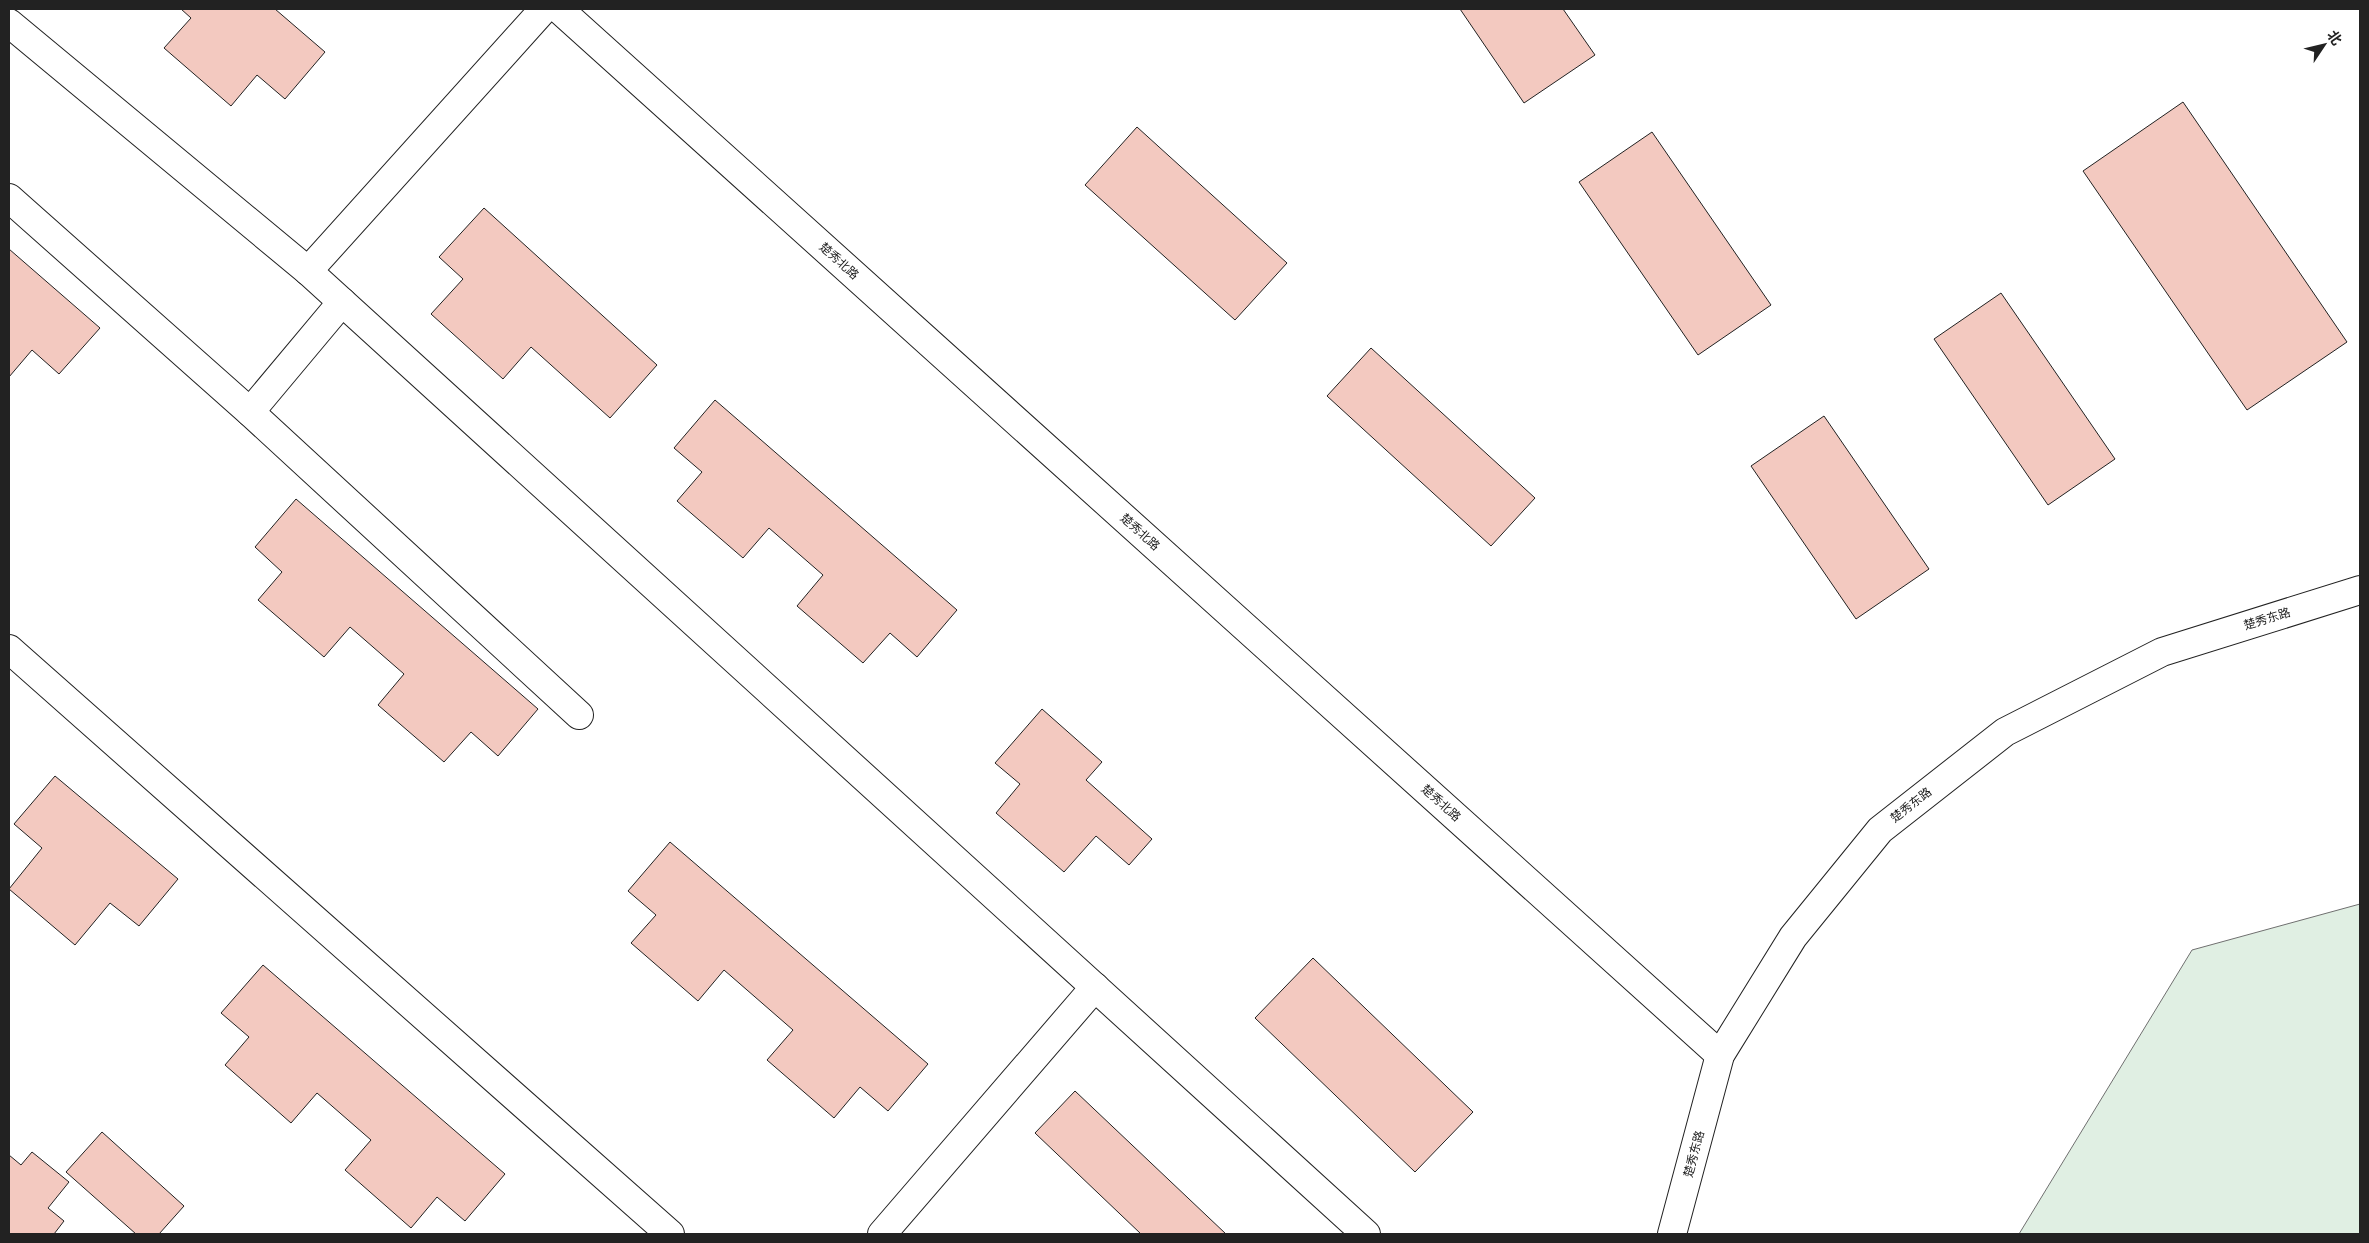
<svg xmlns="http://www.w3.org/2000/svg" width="2369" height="1243" font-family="Roboto,'Noto Sans SC',sans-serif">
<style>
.green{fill:#e0efe3;stroke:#6f6f6f}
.building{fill:#f3c9c0;stroke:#222}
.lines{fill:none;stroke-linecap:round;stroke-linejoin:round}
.street-casing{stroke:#222;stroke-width:30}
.secondary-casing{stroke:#222;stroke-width:30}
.street{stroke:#fff;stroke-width:28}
.secondary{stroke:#fff;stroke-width:28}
.labels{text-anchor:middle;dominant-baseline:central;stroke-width:4;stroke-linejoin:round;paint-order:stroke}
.street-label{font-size:12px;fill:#222;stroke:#fff}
</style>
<rect width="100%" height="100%" fill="#fff"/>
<!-- green -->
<path class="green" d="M 2360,904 L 2360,1234 L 2019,1234 L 2192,950 Z"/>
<!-- building -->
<g class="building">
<path d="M 181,9 L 275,9 L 325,52 L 285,99 L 257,75 L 231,106 L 164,48 L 191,18 Z"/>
<path d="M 1460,9 L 1563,9 L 1595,55 L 1524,103 Z"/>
<path d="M 2183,102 L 2347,342 L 2247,410 L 2083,171 Z"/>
<path d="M 1137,127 L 1287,263 L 1235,320 L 1085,185 Z"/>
<path d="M 1652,132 L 1771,305 L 1698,355 L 1579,182 Z"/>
<path d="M 484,208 L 657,365 L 610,418 L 531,347 L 503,379 L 431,314 L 463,279 L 439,257 Z"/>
<path d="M 9,249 L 100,328 L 59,374 L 32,350 L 9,377 Z"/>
<path d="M 2001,293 L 2115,459 L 2048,505 L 1934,339 Z"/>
<path d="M 1371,348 L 1535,498 L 1491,546 L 1327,396 Z"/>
<path d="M 715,400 L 957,610 L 917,657 L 890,633 L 863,663 L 797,606 L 823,575 L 769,528 L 743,558 L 677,501 L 702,472 L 674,448 Z"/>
<path d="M 1824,416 L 1929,569 L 1856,619 L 1751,466 Z"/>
<path d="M 296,499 L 538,709 L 498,756 L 471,732 L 444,762 L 378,705 L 404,674 L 350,627 L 324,657 L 258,600 L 282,572 L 255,547 Z"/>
<path d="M 1042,709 L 1102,762 L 1086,780 L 1152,839 L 1129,865 L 1096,836 L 1064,872 L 996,813 L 1020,784 L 995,763 Z"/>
<path d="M 55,776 L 178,879 L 139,926 L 110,903 L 75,945 L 9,889 L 42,848 L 14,824 Z"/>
<path d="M 670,842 L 928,1064 L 888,1111 L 860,1087 L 834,1118 L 767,1060 L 793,1030 L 724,970 L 698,1001 L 631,943 L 656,915 L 628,891 Z"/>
<path d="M 1313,958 L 1473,1112 L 1415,1172 L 1255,1018 Z"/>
<path d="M 263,965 L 505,1174 L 465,1221 L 437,1197 L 411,1228 L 345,1170 L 371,1140 L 317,1093 L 291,1123 L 225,1065 L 249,1037 L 221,1013 Z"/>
<path d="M 1075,1091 L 1226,1234 L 1141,1234 L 1035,1133 Z"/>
<path d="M 102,1132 L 184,1206 L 159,1234 L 136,1234 L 66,1172 Z"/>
<path d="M 32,1152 L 69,1182 L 48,1208 L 64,1221 L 54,1234 L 9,1234 L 9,1155 L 21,1165 Z"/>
</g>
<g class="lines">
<!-- street casing -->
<g class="street-casing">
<g id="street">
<path d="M 559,9 L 1720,1055"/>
<path d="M 9,23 L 308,271 L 1366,1234"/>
<path d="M 9,198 L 250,412 L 579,715"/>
<path d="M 308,271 L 544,9"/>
<path d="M 250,412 L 342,302"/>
<path d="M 9,649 L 670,1234"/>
<path d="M 882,1234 L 1095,987"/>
</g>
</g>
<!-- secondary casing -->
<g class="secondary-casing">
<path id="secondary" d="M 1672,1234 L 1720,1055 L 1793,937 L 1880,830 L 2005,732 L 2162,652 L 2360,590"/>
</g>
<!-- street -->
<use href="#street" class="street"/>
<!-- secondary -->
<use href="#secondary" class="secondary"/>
</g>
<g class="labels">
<!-- street labels -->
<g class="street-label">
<text transform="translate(839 261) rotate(42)">楚秀北路</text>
<text transform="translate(1140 532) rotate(42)">楚秀北路</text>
<text transform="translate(2267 619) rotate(-17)">楚秀东路</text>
<text transform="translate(1441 803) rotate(42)">楚秀北路</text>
<text transform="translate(1911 805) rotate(-38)">楚秀东路</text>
<text transform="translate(1694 1154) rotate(-75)">楚秀东路</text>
</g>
</g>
<!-- border -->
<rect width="2369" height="1243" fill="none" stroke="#222222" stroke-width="20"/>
<!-- north arrow -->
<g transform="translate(2324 45) rotate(55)" stroke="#ffffff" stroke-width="4" paint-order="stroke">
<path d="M0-4L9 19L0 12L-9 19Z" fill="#222222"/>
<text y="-8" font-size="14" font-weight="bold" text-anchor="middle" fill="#222222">北</text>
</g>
</svg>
